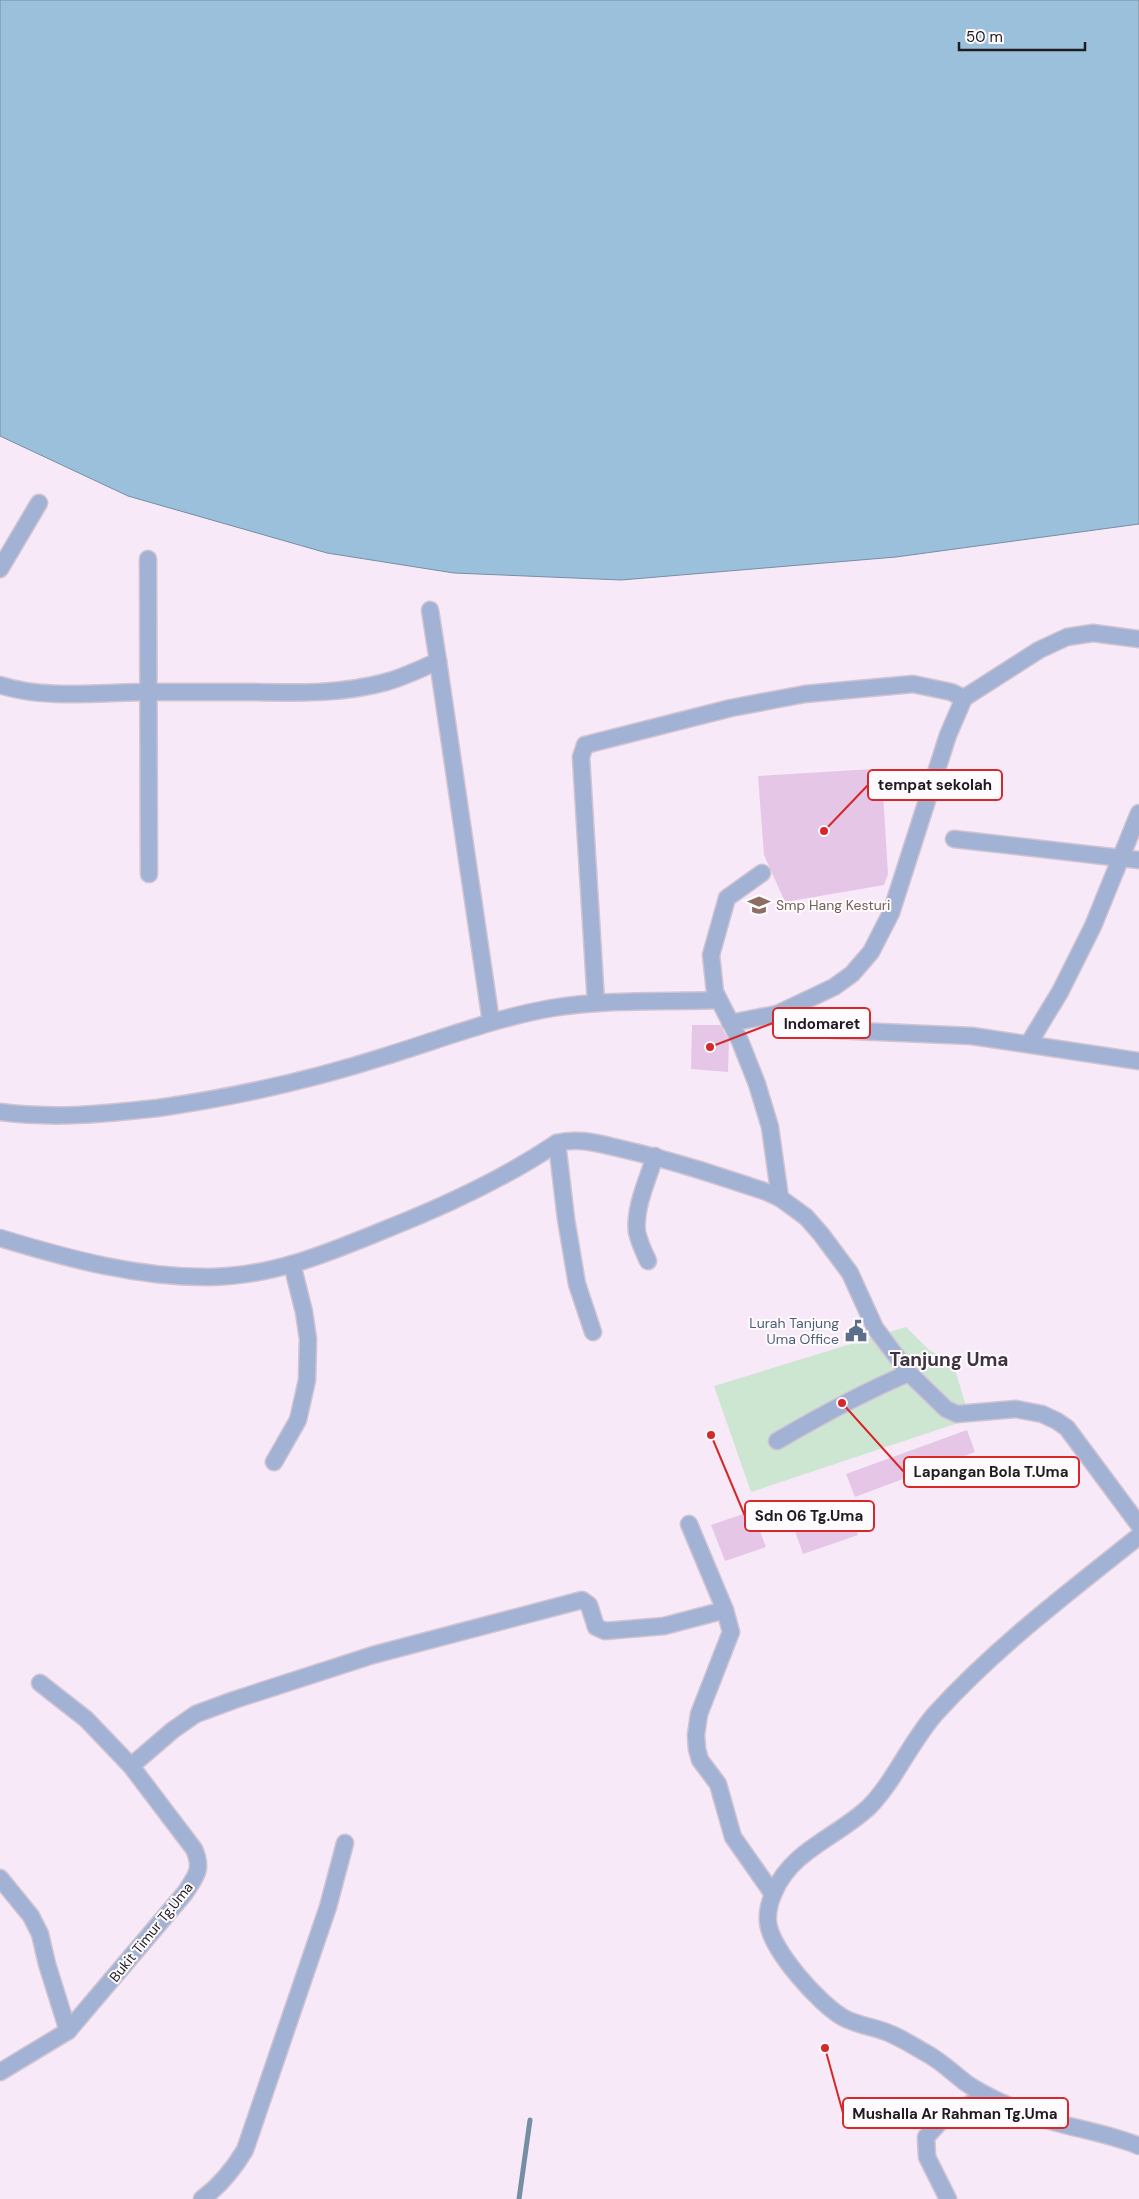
<svg xmlns="http://www.w3.org/2000/svg" width="1139" height="2199" font-family="'DM Sans',sans-serif">
<style>
.green{fill:#cce6d1}
.water{fill:#9bc0db;stroke:#768ea3}
.lines{fill:none;stroke-linecap:round;stroke-linejoin:round}
.stream{stroke:#768ea3;stroke-width:5}
.building{fill:#e5c6e6}
.minor-casing{stroke:#d1c4d2;stroke-width:19}
.minor{stroke:#a2b2d4;stroke-width:16}
.labels{text-anchor:middle;dominant-baseline:central;stroke-width:4;stroke-linejoin:round;paint-order:stroke}
.education-label{font-size:14px;fill:#785e54;stroke:#fefbfe;text-anchor:start}
.service-label{font-size:14px;fill:#4e5e75;stroke:#fefbfe;text-anchor:end}
.street-label{font-size:14px;fill:#201b20;stroke:#fefbfe}
.district-label{font-size:19px;font-weight:bold;fill:#3f3340;stroke:#fefbfe}
.leader{fill:none;stroke:#d62828;stroke-width:2}
.callout-dot{fill:#d62828;stroke:#fefbfe;stroke-width:2}
.callout{fill:#fefbfe;stroke:#d62828;stroke-width:2}
.callout-label{font-size:15px;text-anchor:middle;font-weight:bold;fill:#201b20}
</style>
<rect width="100%" height="100%" fill="#f8e9f9"/>
<!-- green -->
<path class="green" d="M 906,1327 L 929,1350 L 953,1363 L 970,1419 L 751,1492 L 714,1386 Z"/>
<!-- water -->
<path class="water" d="M 0,0 L 1139,0 L 1139,524 L 896,557 L 621,580 L 454,573 L 327,553 L 128,496 L 0,436 Z"/>
<g class="lines">
<!-- stream -->
<path class="stream" d="M 519,2199 L 530,2120"/>
</g>
<!-- building -->
<g class="building">
<path d="M 872,769 L 882,776 L 888,874 L 884,885 L 785,902 L 764,855 L 758,776 Z"/>
<path d="M 692,1025 L 720,1025 L 729,1041 L 728,1072 L 691,1069 Z"/>
<path d="M 967,1430 L 975,1452 L 855,1497 L 846,1474 Z"/>
<path d="M 752,1511 L 766,1547 L 725,1561 L 711,1525 Z"/>
<path d="M 850,1513 L 858,1535 L 803,1554 L 795,1531 Z"/>
</g>
<g class="lines">
<!-- minor casing -->
<g class="minor-casing">
<g id="minor">
<path d="M 148,559 L 149,874"/>
<path d="M 0,569 L 39,503"/>
<path d="M 438,661 L 491,1022"/>
<path d="M 0,685 C 47,700 102,692 151,692 C 185,692 219,692 254,692 C 298,693 342,694 386,682 C 404,677 421,669 438,661 L 430,610"/>
<path d="M 954,839 L 1139,860"/>
<path d="M 762,873 L 727,898 L 711,955 L 715,992 L 740,1041 L 757,1084 L 770,1127 L 780,1198 L 806,1217 L 821,1234 L 850,1273 L 875,1328 L 909,1373 L 946,1409 L 957,1414 L 1016,1409 L 1042,1414 L 1057,1421 L 1067,1428 L 1139,1525"/>
<path d="M 596,1003 L 581,757 L 585,745 L 731,708 L 805,694 L 913,684 L 951,692 L 964,698"/>
<path d="M 777,1014 L 834,987 L 852,974 L 871,952 L 891,913 L 948,735 L 964,698 L 1039,650 L 1067,637 L 1093,633 L 1139,639"/>
<path d="M 730,1023 L 777,1014 L 810,1026 L 833,1030 L 972,1036 L 1139,1061"/>
<path d="M 1029,1043 L 1060,992 L 1093,926 L 1139,813"/>
<path d="M 0,1112 C 53,1119 105,1114 158,1108 C 235,1097 311,1080 386,1056 C 441,1039 495,1018 552,1008 C 605,999 664,1002 718,1000"/>
<path d="M 557,1143 L 566,1219 L 577,1284 L 593,1332"/>
<path d="M 0,1238 C 69,1259 139,1278 211,1277 C 274,1276 331,1252 389,1228 C 447,1205 505,1178 557,1143 C 579,1137 600,1144 622,1149 C 671,1160 719,1176 767,1192 L 780,1198"/>
<path d="M 648,1261 C 644,1252 639,1242 637,1232 C 634,1208 648,1179 655,1156"/>
<path d="M 777,1441 C 820,1416 863,1392 909,1373"/>
<path d="M 274,1462 L 298,1420 L 307,1380 L 308,1339 L 304,1312 L 292,1264"/>
<path d="M 1139,1536 C 1069,1592 997,1646 936,1713 C 911,1741 894,1782 869,1807 C 837,1837 792,1850 774,1892 C 770,1901 767,1912 768,1922 C 770,1949 820,2005 844,2018 C 859,2026 876,2027 891,2034 C 903,2039 915,2047 926,2053 C 941,2061 953,2073 966,2083 C 985,2096 1007,2105 1029,2114 C 1065,2128 1103,2131 1139,2146"/>
<path d="M 725,1610 L 731,1632 L 699,1714 L 696,1735 L 697,1749 L 700,1760 L 718,1784 L 733,1837 L 773,1894"/>
<path d="M 131,1766 L 173,1730 L 196,1714 L 234,1700 L 373,1655 L 582,1600 L 589,1605 L 596,1627 L 605,1631 L 664,1626 L 725,1610 L 689,1524"/>
<path d="M 0,1878 L 31,1916 L 40,1934 L 47,1964 L 68,2031"/>
<path d="M 0,2072 L 68,2031 L 185,1893 C 196,1876 203,1869 194,1849 L 131,1766 L 86,1719 L 40,1683"/>
<path d="M 202,2199 C 221,2185 233,2170 245,2150 L 328,1907 L 345,1843"/>
<path d="M 948,2199 L 927,2157 L 926,2137 L 940,2122 L 985,2095"/>
</g>
</g>
<!-- minor -->
<use href="#minor" class="minor"/>
</g>
<!-- icons -->
<defs>
<g id="school-bare" transform="scale(1.725)"><path d="M0-5L7-2L0 1L-7-2ZM-4 1L0 2.5L4 1V4Q0 6-4 4Z" fill="#8d6e63" stroke="#fefbfe" stroke-width="2.5" paint-order="stroke"/></g>
<g id="civic-bare" transform="scale(1.725)"><path d="M-.6-6.5H3V-4.5H.6V-3L4-1V1h2V6H-6V1h2V-1L-.6-3ZM-1.2 2.5V6h2.4V2.5Z" fill="#5c6f8a" stroke="#fefbfe" stroke-width="2.5" paint-order="stroke"/></g>
</defs>
<g fill-rule="evenodd">
<use href="#school-bare" x="759" y="905"/>
<use href="#civic-bare" x="856" y="1331"/>
</g>
<g class="labels">
<!-- education labels -->
<g class="education-label">
<text x="776" y="905">Smp Hang Kesturi</text>
</g>
<!-- service labels -->
<g class="service-label">
<text x="839" y="1323">Lurah Tanjung<tspan x="839" dy="16">Uma Office</tspan></text>
</g>
<!-- street labels -->
<g class="street-label">
<text transform="translate(151 1932) rotate(-51)">Bukit Timur Tg.Uma</text>
</g>
<!-- district labels -->
<g class="district-label">
<text x="949" y="1359">Tanjung Uma</text>
</g>
</g>
<!-- callouts -->
<path class="leader" d="M824 831L868 785M710 1047L773 1023M842 1403L904 1472M711 1435L745 1516M825 2048L843 2113"/>
<g class="callout-dot">
<circle cx="824" cy="831" r="5"/>
<circle cx="710" cy="1047" r="5"/>
<circle cx="842" cy="1403" r="5"/>
<circle cx="711" cy="1435" r="5"/>
<circle cx="825" cy="2048" r="5"/>
</g>
<g class="callout">
<rect x="868" y="770" width="134" height="30" rx="5"/>
<rect x="773" y="1008" width="97" height="30" rx="5"/>
<rect x="904" y="1457" width="175" height="30" rx="5"/>
<rect x="745" y="1501" width="129" height="30" rx="5"/>
<rect x="843" y="2098" width="225" height="30" rx="5"/>
</g>
<g class="callout-label">
<text x="935" y="790">tempat sekolah</text>
<text x="822" y="1029">Indomaret</text>
<text x="991" y="1477">Lapangan Bola T.Uma</text>
<text x="809" y="1521">Sdn 06 Tg.Uma</text>
<text x="955" y="2119">Mushalla Ar Rahman Tg.Uma</text>
</g>
<!-- scale -->
<path d="M959 42v8h126v-8" fill="none" stroke="#201b20" stroke-width="2.5"/>
<text x="966" y="42" font-size="15" fill="#201b20" stroke="#fefbfe" stroke-width="4" paint-order="stroke">50 m</text>
</svg>
